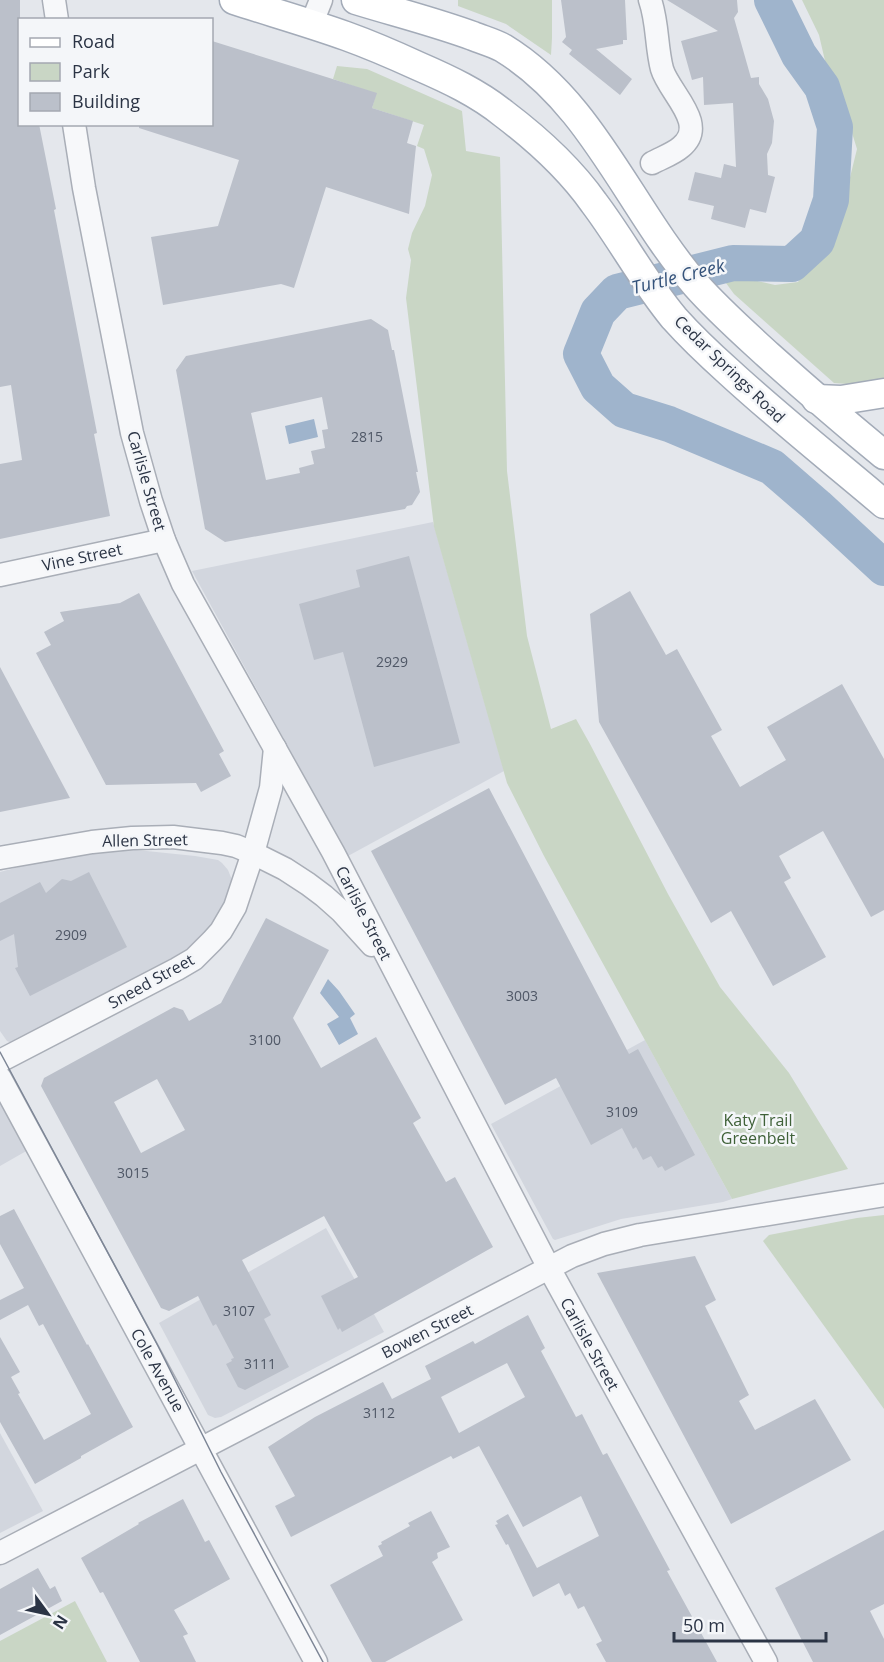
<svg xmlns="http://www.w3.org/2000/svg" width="884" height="1662" font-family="'Open Sans',sans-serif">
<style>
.built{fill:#d2d6de}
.green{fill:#c9d6c5}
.water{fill:#9fb4cc}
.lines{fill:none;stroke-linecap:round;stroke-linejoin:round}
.river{stroke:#9fb4cc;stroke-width:36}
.building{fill:#bbc0ca;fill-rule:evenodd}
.minor-casing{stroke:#a9aeb7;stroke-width:25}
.major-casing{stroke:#a3abb8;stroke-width:31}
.minor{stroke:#f7f8fa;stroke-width:22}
.major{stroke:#fff;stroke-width:28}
.tram{stroke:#7d8696;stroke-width:1.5}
.labels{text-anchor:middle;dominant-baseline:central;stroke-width:5;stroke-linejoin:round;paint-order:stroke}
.number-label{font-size:14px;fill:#4f5766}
.street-label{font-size:16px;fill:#2b3445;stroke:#f4f6f9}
.park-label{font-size:16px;fill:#3f6138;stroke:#f4f6f9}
.water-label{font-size:18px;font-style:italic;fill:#34527a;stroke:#f4f6f9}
</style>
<rect width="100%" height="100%" fill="#e4e7ec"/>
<!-- built -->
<g class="built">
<path d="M 433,522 L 504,771 L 348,856 L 192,571 Z"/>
<path d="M 127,849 L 195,856 L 218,860 L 222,863 L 228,870 L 232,880 L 230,892 L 216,920 L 191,946 L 167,961 L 19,1041 L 12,1043 L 7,1041 L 0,1031 L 0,872 L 83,850 Z"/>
<path d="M 645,1040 L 732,1199 L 723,1202 L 621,1219 L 555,1240 L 553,1239 L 491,1124 Z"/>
<path d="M 0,1100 L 28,1150 L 0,1166 Z"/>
<path d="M 326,1228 L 384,1332 L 221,1417 L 215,1418 L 208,1415 L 159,1323 Z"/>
<path d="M 0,1433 L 43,1511 L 0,1533 Z"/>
</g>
<!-- green -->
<g class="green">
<path d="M 458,0 L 552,0 L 552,38 L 551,55 L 506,24 L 458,6 Z"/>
<path d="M 802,0 L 884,0 L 884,380 L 847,384 L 834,383 L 734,294 L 718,272 L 775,285 L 798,282 L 840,218 L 857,149 L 848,120 L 829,78 L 819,35 Z"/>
<path d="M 337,66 L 367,69 L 462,111 L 466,151 L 500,157 L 507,471 L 527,636 L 551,729 L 576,719 L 590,744 L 668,894 L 720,987 L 789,1073 L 848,1169 L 732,1199 L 544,856 L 507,783 L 434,527 L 406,298 L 411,260 L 408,249 L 412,233 L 425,206 L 432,175 L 424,149 L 417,146 L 424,125 L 372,108 L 376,94 L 333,79 Z"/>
<path d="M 884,1215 L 884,1409 L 763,1241 L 769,1235 L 857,1218 Z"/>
<path d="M 75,1601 L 107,1662 L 0,1662 L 0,1641 Z"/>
</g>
<!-- water -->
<g class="water">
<path d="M 314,419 L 318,437 L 289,444 L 285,426 Z"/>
<path d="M 328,979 L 339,991 L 355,1014 L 350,1018 L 358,1034 L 339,1045 L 327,1024 L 339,1017 L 320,993 Z"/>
</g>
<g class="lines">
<!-- river -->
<path class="river" d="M 772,0 L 799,55 L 822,87 L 835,127 L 831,200 L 817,241 L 792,264 L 733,263 L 617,292 L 598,312 L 581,354 L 598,387 L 624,410 L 669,424 L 772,467 L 817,506 L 884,568"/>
</g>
<!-- building -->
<g class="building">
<path d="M 0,0 L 20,0 L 20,124 L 39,124 L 56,209 L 54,210 L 97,433 L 94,434 L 110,516 L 0,539 L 0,464 L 22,460 L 11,385 L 0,387 Z"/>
<path d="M 561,0 L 625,0 L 627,40 L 623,40 L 623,44 L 596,49 L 632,79 L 620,95 L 569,54 L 572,50 L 562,42 L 566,37 Z"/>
<path d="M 667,0 L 737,0 L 738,12 L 734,18 L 751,78 L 759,77 L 759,84 L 768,99 L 774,121 L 772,143 L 767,154 L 768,175 L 775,177 L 766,213 L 750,209 L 745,228 L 711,219 L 714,206 L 688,200 L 695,172 L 721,178 L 724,164 L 736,167 L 733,103 L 704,105 L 703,77 L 692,80 L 681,41 L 718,31 Z"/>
<path d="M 212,41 L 377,93 L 372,108 L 413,121 L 407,143 L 416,146 L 409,214 L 326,187 L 294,288 L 281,284 L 163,305 L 151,237 L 218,226 L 239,160 L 139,128 L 139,124 L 212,124 Z"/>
<path d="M 371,319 L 388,330 L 392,350 L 394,350 L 418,472 L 416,472 L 420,492 L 412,505 L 407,506 L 405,509 L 225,542 L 205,529 L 176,370 L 186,356 ZM 322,397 L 328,429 L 322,430 L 325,448 L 311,451 L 314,464 L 299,468 L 300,473 L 266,480 L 251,413 Z"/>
<path d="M 409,556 L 460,743 L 374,767 L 343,652 L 314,660 L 299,604 L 360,587 L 356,570 Z"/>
<path d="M 630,591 L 666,655 L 677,649 L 722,730 L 711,736 L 740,787 L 786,760 L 767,727 L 842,684 L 884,759 L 884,910 L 871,917 L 823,831 L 779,856 L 791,878 L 784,882 L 826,957 L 773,986 L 731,911 L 711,923 L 599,722 L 590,614 Z"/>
<path d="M 139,593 L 224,751 L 219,754 L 231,776 L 201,792 L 196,783 L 106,785 L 36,653 L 51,645 L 44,632 L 64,621 L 60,612 L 120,603 Z"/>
<path d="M 0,667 L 70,798 L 0,812 Z"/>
<path d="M 489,788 L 629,1054 L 638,1049 L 695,1155 L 665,1171 L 662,1166 L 658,1168 L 651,1156 L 643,1160 L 636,1147 L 633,1149 L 622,1128 L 591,1145 L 556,1078 L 505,1105 L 371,851 Z"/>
<path d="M 89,872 L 127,947 L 30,996 L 15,968 L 18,967 L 14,934 L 0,941 L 0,903 L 40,882 L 46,893 L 62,879 L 71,881 Z"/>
<path d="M 266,918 L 329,950 L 293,1018 L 321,1068 L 376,1037 L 421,1118 L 413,1123 L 446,1182 L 455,1177 L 493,1247 L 342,1332 L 340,1328 L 338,1330 L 321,1296 L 358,1277 L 324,1216 L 242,1260 L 271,1315 L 264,1319 L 289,1367 L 245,1390 L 238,1387 L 226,1364 L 232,1361 L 231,1359 L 234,1358 L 216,1324 L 213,1326 L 198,1296 L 169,1311 L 161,1308 L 41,1086 L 44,1078 L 174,1007 L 183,1010 L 189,1021 L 221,1003 ZM 157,1079 L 185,1130 L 141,1153 L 114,1102 Z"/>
<path d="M 14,1209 L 87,1345 L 88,1344 L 133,1427 L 81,1456 L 81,1458 L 35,1484 L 0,1422 L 0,1337 L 20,1372 L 11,1377 L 20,1393 L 18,1394 L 44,1440 L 91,1414 L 43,1324 L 39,1326 L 28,1305 L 0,1320 L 0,1300 L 24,1288 L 0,1244 L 0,1216 Z"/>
<path d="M 695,1256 L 716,1300 L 705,1306 L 749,1395 L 739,1401 L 755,1430 L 815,1399 L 851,1460 L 731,1524 L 597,1273 Z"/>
<path d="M 528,1315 L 545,1348 L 541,1351 L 576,1417 L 582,1414 L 603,1455 L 607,1453 L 670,1570 L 667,1571 L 717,1662 L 606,1662 L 596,1644 L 602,1641 L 584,1606 L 578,1609 L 570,1593 L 565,1596 L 559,1583 L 533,1597 L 508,1544 L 506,1545 L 495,1525 L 498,1524 L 496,1521 L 508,1514 L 537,1568 L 599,1536 L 581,1496 L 523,1527 L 479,1446 L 453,1459 L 451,1456 L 291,1537 L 275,1506 L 295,1496 L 268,1447 L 315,1417 L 383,1382 L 392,1399 L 431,1379 L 425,1366 L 473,1341 L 475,1344 ZM 507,1363 L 525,1397 L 459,1433 L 441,1397 Z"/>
<path d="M 183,1499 L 205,1542 L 209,1540 L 230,1579 L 174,1610 L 188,1634 L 183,1636 L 196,1662 L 140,1662 L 103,1592 L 100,1593 L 81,1558 L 139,1524 L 138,1523 Z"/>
<path d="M 431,1511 L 450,1547 L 437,1553 L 438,1558 L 432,1562 L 463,1620 L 385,1662 L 372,1662 L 330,1585 L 383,1556 L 378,1546 L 382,1544 L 381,1542 L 410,1526 L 408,1523 Z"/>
<path d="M 884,1530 L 884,1604 L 870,1611 L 884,1639 L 884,1662 L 813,1662 L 775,1588 Z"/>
<path d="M 38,1568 L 50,1589 L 55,1586 L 62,1601 L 0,1635 L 0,1589 Z"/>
</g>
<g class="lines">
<!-- minor casing -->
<g class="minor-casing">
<g id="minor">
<path d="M 54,0 L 57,20"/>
<path d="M 650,0 C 658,23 656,46 662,69 C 669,93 709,124 681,147 C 673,154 661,158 652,163"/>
<path d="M 311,25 L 321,0"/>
<path d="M 74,124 L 84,188 L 132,433 L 151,501 L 164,540 L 183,584 L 333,852 L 549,1268 L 766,1662"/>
<path d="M 0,575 L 164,540"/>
<path d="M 0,858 L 92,842 L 132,838 L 173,837 L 222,843 L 236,846 L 253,853 L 285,869 L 308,884 L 324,896 L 342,912 L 372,945"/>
<path d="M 0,1061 L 177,969 L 194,959 L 212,941 L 221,931 L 235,907 L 253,853 L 271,788 L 275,748"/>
<path d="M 0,1078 L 316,1662"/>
<path d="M 0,1553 L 572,1256 L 604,1244 L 640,1235 L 884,1195"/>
</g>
</g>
<!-- major casing -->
<g class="major-casing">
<g id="major">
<path d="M 234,0 C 271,12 310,23 346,36 C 371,45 394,55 418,66 C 448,79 478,93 504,114 C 537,139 570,169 594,203 C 622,240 644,282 674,318 C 691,337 710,355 729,372 C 779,418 832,460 884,504"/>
<path d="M 356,0 C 395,12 435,22 473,36 C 483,40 494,43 503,48 C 593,103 629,208 696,285 C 718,310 743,332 768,355 C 806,389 844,422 884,455"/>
<path d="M 816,399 L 841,400 L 884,393"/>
</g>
</g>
<!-- minor -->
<use href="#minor" class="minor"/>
<!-- major -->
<use href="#major" class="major"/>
<!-- tram -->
<path class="tram" d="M 0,1052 L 158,1346 L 221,1472 L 323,1662"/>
</g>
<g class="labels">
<!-- number labels -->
<g class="number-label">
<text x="367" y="436">2815</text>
<text x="392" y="661">2929</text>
<text x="71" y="934">2909</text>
<text x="522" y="995">3003</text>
<text x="265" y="1039">3100</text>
<text x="622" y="1111">3109</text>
<text x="133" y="1172">3015</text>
<text x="239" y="1310">3107</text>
<text x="260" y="1363">3111</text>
<text x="379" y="1412">3112</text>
</g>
<!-- street labels -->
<g class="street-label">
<text transform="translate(730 369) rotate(44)">Cedar Springs Road</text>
<text transform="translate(147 481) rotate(74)">Carlisle Street</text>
<text transform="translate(82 557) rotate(-12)">Vine Street</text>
<text transform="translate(145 840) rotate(-1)">Allen Street</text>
<text transform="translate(364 913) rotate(63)">Carlisle Street</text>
<text transform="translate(151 981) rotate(-29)">Sneed Street</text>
<text transform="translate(427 1331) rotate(-27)">Bowen Street</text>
<text transform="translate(590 1344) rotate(61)">Carlisle Street</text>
<text transform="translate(158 1370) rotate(61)">Cole Avenue</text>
</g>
<!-- park labels -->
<g class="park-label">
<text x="758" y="1120">Katy Trail<tspan x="758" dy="18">Greenbelt</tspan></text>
</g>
<!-- water labels -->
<g class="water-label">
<text transform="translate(678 276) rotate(-14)">Turtle Creek</text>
</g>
</g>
<!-- legend -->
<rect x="18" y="18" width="195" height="108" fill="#f4f6f9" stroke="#a4a8b1" stroke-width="1.5"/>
<rect x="30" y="38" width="30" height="9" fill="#ffffff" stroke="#a4a8b1" stroke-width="1.5"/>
<text x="72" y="48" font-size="18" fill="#2b3445">Road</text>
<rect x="30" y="63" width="30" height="18" fill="#c9d6c5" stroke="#a4a8b1" stroke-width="1.5"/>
<text x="72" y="78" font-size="18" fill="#2b3445">Park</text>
<rect x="30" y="93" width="30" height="18" fill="#bbc0ca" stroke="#a4a8b1" stroke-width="1.5"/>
<text x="72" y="108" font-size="18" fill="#2b3445">Building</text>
<!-- north arrow -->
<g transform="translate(48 1614) rotate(123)" stroke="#f4f6f9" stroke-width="4.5" paint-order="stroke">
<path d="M0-4.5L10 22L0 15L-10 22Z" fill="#2b3445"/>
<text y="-9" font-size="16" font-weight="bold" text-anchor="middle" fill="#2b3445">N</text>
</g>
<!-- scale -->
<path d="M674 1632v9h152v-9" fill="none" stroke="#2b3445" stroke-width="3"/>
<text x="683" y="1632" font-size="18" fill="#2b3445" stroke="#f4f6f9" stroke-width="4.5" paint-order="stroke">50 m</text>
</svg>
